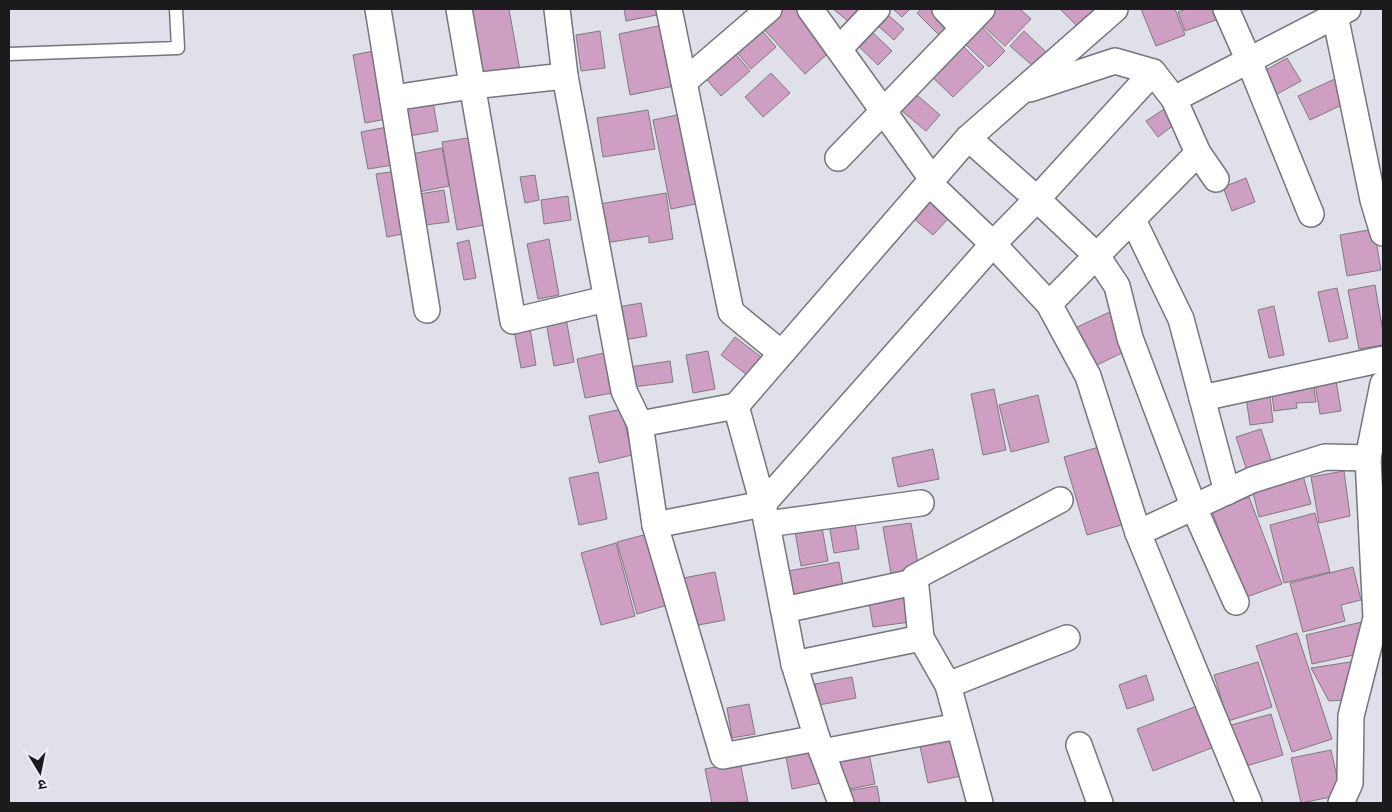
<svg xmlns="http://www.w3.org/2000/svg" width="1392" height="812" font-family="Rubik,'Noto Sans Devanagari',sans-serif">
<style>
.building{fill:#ce9fc2;stroke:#80797e}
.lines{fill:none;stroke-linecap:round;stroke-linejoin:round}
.service-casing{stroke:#74757d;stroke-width:15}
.minor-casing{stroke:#74757d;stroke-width:28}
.service{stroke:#fff;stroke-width:12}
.minor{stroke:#fff;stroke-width:25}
</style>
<rect width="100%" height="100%" fill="#dfe0e9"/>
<!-- building -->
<g class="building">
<path d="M 468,9 L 509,9 L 521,76 L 482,83 Z"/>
<path d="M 624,9 L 661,9 L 662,14 L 626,21 Z"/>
<path d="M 777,9 L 798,9 L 834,48 L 805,74 L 760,25 Z"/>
<path d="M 833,9 L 867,9 L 853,25 Z"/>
<path d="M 893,9 L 910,9 L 902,17 Z"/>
<path d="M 921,9 L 932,9 L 951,27 L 941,37 L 917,13 Z"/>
<path d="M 992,9 L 1020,9 L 1031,19 L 1005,46 L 979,22 Z"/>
<path d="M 1060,9 L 1097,9 L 1078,27 Z"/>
<path d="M 1141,9 L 1175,9 L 1185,35 L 1156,46 Z"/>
<path d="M 1186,9 L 1212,9 L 1216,20 L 1185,31 L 1178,12 Z"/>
<path d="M 886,13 L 904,29 L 894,40 L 877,25 Z"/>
<path d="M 668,24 L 679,85 L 630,95 L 619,34 Z"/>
<path d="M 980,25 L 1005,51 L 989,67 L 963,42 Z"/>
<path d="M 866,26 L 892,51 L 878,65 L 852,40 Z"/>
<path d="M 759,27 L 776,47 L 751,69 L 734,49 Z"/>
<path d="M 600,31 L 605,68 L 581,71 L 576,35 Z"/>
<path d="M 1024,31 L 1047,53 L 1034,67 L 1010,46 Z"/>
<path d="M 958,41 L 984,67 L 953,97 L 927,72 Z"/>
<path d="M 379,50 L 392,118 L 365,123 L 353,55 Z"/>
<path d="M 732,50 L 750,71 L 721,96 L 703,75 Z"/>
<path d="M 1287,58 L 1301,81 L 1270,98 L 1257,75 Z"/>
<path d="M 771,73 L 790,93 L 763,117 L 745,97 Z"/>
<path d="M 1339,77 L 1350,101 L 1310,120 L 1298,96 Z"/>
<path d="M 910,89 L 940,115 L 926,131 L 896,106 Z"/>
<path d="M 432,96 L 438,131 L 403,137 L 397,101 Z"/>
<path d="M 1164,109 L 1175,124 L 1158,137 L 1146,121 Z"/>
<path d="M 648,110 L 655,149 L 603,157 L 597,118 Z"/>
<path d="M 687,113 L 705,202 L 671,209 L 653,120 Z"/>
<path d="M 392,126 L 399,164 L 368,169 L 361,132 Z"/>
<path d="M 474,137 L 489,224 L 457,230 L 442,142 Z"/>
<path d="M 442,148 L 449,186 L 414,193 L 407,155 Z"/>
<path d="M 398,171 L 408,233 L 387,237 L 376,174 Z"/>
<path d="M 535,175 L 539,200 L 525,203 L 520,177 Z"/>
<path d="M 1246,178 L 1255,202 L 1232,211 L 1223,187 Z"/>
<path d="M 444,190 L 449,222 L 417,226 L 413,195 Z"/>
<path d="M 666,193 L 673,239 L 649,243 L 649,236 L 605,243 L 599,204 Z"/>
<path d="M 568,196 L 571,220 L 544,224 L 541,200 Z"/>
<path d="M 929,200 L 949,218 L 933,235 L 912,217 Z"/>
<path d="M 1374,229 L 1381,270 L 1347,276 L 1340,235 Z"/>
<path d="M 549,239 L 559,295 L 538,299 L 527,244 Z"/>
<path d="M 469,240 L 476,278 L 464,280 L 457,243 Z"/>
<path d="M 1375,285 L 1383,332 L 1383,345 L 1359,349 L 1348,290 Z"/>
<path d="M 1337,288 L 1348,338 L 1329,342 L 1318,292 Z"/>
<path d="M 641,303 L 647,336 L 624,340 L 618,307 Z"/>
<path d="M 1274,306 L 1284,355 L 1269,358 L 1258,310 Z"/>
<path d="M 1114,310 L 1132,348 L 1093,367 L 1075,328 Z"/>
<path d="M 565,313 L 574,362 L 554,366 L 545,317 Z"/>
<path d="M 529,322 L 536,365 L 521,368 L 513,325 Z"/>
<path d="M 735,337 L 765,360 L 751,378 L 721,355 Z"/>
<path d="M 708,351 L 715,389 L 693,393 L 686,355 Z"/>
<path d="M 609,352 L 617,392 L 585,398 L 577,359 Z"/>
<path d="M 670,361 L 673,382 L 633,387 L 630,367 Z"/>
<path d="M 1335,374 L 1341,411 L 1320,414 L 1314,377 Z"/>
<path d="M 1313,380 L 1316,402 L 1296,403 L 1297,408 L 1274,411 L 1271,386 Z"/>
<path d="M 1269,387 L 1273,422 L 1250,425 L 1245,390 Z"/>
<path d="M 994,389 L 1006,450 L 983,455 L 971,394 Z"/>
<path d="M 1038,395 L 1049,442 L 1011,452 L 999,405 Z"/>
<path d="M 622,409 L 632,455 L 599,463 L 589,416 Z"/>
<path d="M 1261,429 L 1273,466 L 1248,474 L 1236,437 Z"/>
<path d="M 1106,445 L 1128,523 L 1087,535 L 1064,457 Z"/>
<path d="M 933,449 L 939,479 L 898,487 L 892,458 Z"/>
<path d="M 1344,471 L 1350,516 L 1319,523 L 1311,477 Z"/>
<path d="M 598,472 L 607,519 L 579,525 L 569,478 Z"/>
<path d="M 1302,472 L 1311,504 L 1259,517 L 1251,485 Z"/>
<path d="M 1249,497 L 1282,584 L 1244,598 L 1212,511 Z"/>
<path d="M 1315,513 L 1330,572 L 1284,583 L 1270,525 Z"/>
<path d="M 854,517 L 859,549 L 834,553 L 828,519 Z"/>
<path d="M 821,522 L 828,561 L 801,566 L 794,526 Z"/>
<path d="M 911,523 L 919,570 L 891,574 L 883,527 Z"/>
<path d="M 651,533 L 671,604 L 637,614 L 617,542 Z"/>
<path d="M 616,543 L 635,616 L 601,625 L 581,553 Z"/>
<path d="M 839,562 L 844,592 L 794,602 L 788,571 Z"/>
<path d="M 1353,567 L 1361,600 L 1341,605 L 1345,621 L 1303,632 L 1290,583 Z"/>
<path d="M 715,572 L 725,620 L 688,627 L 678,579 Z"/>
<path d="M 906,590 L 910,622 L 873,627 L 868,596 Z"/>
<path d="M 1362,622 L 1358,654 L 1312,664 L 1306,635 Z"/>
<path d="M 1297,633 L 1332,739 L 1292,752 L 1256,646 Z"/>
<path d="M 1357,661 L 1344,700 L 1329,701 L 1311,668 Z"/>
<path d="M 1258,662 L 1272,707 L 1228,721 L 1214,675 Z"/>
<path d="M 1146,675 L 1154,700 L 1127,709 L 1119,685 Z"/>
<path d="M 852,677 L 856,698 L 819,705 L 815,684 Z"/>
<path d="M 749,704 L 755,734 L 732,738 L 727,708 Z"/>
<path d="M 1202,704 L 1219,745 L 1153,771 L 1137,729 Z"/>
<path d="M 1271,714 L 1283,755 L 1243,767 L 1231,725 Z"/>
<path d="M 951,730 L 961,776 L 928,783 L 918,737 Z"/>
<path d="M 813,745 L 821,783 L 792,789 L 785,751 Z"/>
<path d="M 868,748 L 875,784 L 844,790 L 838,754 Z"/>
<path d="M 1331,750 L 1341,795 L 1301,803 L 1291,758 Z"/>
<path d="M 740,762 L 748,802 L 712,803 L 705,769 Z"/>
<path d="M 877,786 L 880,803 L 848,803 L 846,791 Z"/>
</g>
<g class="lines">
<!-- service casing -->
<g class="service-casing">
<path id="service" d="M 9,54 L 178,48 L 176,9"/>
</g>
<!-- minor casing -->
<g class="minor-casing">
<g id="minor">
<path d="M 378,9 L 427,310"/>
<path d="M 459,9 L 513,321 L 606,299"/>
<path d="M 557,9 L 565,76 L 624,391 L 640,424 L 655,525 L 723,756 L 817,738"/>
<path d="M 669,9 L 731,312 L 781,353"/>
<path d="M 810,9 L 932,179"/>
<path d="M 945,9 L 963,28"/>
<path d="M 1226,9 L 1249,61 L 1311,214"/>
<path d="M 1331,9 L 1335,15 L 1373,200 L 1383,233"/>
<path d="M 839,49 L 877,9"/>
<path d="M 684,82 L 769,9"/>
<path d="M 1030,89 L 1115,61 L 1153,72 L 1174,99 L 1198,153 L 1216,179"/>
<path d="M 393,98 L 472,86 L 565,76"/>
<path d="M 1174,99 L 1348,9"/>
<path d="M 968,138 L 1037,199 L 1097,256 L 1117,286 L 1130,338 L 1194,508 L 1236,602"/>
<path d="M 838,158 L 982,9"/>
<path d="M 929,183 L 993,244 L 1049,304 L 1088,376 L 1138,533 L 1249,803"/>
<path d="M 1133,220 L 1181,319 L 1227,492"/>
<path d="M 1049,304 L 1198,153"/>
<path d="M 1202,398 L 1383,359"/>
<path d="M 736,406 L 968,138 L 1115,9"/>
<path d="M 640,424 L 736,406 L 763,504 L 794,664 L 817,738 L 841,803"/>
<path d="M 767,524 L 921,503"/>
<path d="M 655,525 L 763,504 L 993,244 L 1037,199 L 1153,72"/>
<path d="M 1138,533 L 1252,480 L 1325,457 L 1368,458"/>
<path d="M 784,610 L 914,582"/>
<path d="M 794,664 L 921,638"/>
<path d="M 948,685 L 1067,638"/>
<path d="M 1079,745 L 1100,803"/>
<path d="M 822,752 L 958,726"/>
<path d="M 980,803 L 948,685 L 921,638 L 915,577 L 1060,500"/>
<path d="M 1341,803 L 1350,783 L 1351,716 L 1376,618 L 1368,458 L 1383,384"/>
</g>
</g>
<!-- service -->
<use href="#service" class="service"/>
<!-- minor -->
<use href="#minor" class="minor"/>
</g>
<!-- border -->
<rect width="1392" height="812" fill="none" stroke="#1b1b1e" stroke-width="20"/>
<!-- north arrow -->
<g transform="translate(40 772) rotate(170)" stroke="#ecedf6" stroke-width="4" paint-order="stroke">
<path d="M0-4L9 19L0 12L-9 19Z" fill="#1b1b1e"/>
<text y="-8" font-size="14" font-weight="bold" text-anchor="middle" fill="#1b1b1e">उ</text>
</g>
</svg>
